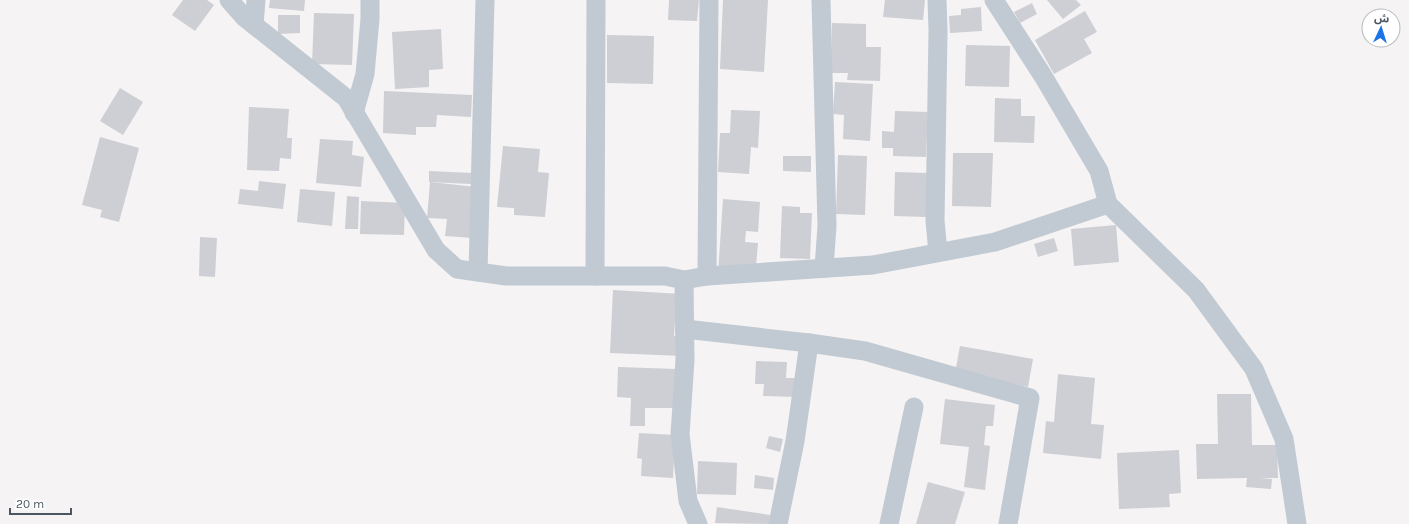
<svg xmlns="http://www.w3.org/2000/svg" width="1409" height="524" font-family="Karla,'Noto Sans Arabic',sans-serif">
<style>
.building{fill:#cdcfd5}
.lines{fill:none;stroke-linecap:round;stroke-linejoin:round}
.minor{stroke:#c1cad2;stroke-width:19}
</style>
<rect width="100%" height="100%" fill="#f5f3f3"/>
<!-- building -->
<g class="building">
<path d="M 183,0 L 207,0 L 214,5 L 195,31 L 172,15 Z"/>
<path d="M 270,0 L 305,0 L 304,11 L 269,8 Z"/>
<path d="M 669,0 L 699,0 L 697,21 L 668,20 Z"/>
<path d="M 723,0 L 768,0 L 764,72 L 720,69 Z"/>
<path d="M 885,0 L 925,0 L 923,20 L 883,17 Z"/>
<path d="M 1047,0 L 1076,0 L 1081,5 L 1063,19 Z"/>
<path d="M 1032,3 L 1037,14 L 1020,23 L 1014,12 Z"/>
<path d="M 981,7 L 982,31 L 950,33 L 949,16 L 961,15 L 961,9 Z"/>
<path d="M 1085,11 L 1097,32 L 1084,39 L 1092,53 L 1054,74 L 1035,40 Z"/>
<path d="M 314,13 L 354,14 L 352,65 L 312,64 Z"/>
<path d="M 278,15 L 300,15 L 300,33 L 278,34 Z"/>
<path d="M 832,23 L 866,24 L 866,47 L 881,47 L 880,81 L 847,80 L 848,73 L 831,73 Z"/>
<path d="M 441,29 L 443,69 L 429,70 L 429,87 L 395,89 L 392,32 Z"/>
<path d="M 607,35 L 654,36 L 653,84 L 607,83 Z"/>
<path d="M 966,45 L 1010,46 L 1009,87 L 965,86 Z"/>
<path d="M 835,82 L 873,84 L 870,141 L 843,139 L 844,115 L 833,114 Z"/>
<path d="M 120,88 L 143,102 L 123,135 L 100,121 Z"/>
<path d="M 384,91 L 472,95 L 471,117 L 437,115 L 436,127 L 416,127 L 416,135 L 383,133 Z"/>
<path d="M 995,98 L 1021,99 L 1021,116 L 1035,116 L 1034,143 L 994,142 Z"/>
<path d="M 249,107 L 289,109 L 287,138 L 292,138 L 291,159 L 280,158 L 279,171 L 247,170 Z"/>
<path d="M 731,110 L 760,111 L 758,148 L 751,147 L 749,174 L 718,172 L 720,133 L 730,133 Z"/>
<path d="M 895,111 L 928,112 L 926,157 L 893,156 L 893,148 L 882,148 L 882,131 L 894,132 Z"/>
<path d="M 100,137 L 139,148 L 119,222 L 100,217 L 102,210 L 82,205 Z"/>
<path d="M 320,139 L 353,141 L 352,155 L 364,157 L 361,187 L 316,183 Z"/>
<path d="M 503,146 L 540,149 L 538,172 L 549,173 L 545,217 L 514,215 L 514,208 L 497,207 Z"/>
<path d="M 953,153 L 993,153 L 991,207 L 952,206 Z"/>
<path d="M 838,155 L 867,156 L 865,215 L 836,214 Z"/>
<path d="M 783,156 L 811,156 L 811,172 L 783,171 Z"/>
<path d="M 429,171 L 472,173 L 471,184 L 429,182 Z"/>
<path d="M 895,172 L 929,173 L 927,217 L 894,216 Z"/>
<path d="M 259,181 L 286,184 L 283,209 L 238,204 L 240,189 L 258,191 Z"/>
<path d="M 430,182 L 477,187 L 472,238 L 445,236 L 447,219 L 427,218 Z"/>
<path d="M 300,189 L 335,192 L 332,226 L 297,222 Z"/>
<path d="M 347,196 L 359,197 L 358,229 L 345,229 Z"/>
<path d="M 723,199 L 760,202 L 758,232 L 746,231 L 745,242 L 758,243 L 755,277 L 718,274 Z"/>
<path d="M 361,201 L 405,203 L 404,235 L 360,234 Z"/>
<path d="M 782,206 L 800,207 L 800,213 L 812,213 L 810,259 L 780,258 Z"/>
<path d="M 1116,225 L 1119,262 L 1074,266 L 1071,229 Z"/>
<path d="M 200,237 L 217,238 L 215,277 L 199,276 Z"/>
<path d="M 1054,238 L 1058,251 L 1038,257 L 1034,244 Z"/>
<path d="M 613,290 L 682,294 L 681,320 L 675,320 L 674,336 L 683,336 L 682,356 L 610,353 Z"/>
<path d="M 960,346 L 1033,359 L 1028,387 L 955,373 Z"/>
<path d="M 756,361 L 787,362 L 786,378 L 799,378 L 798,397 L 763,396 L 764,384 L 755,384 Z"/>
<path d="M 618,367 L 677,369 L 677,408 L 645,408 L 645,426 L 630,426 L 631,398 L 617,397 Z"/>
<path d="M 1058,374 L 1095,378 L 1091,424 L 1104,425 L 1101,459 L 1043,453 L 1046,421 L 1054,422 Z"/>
<path d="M 1217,394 L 1251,394 L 1252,445 L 1277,445 L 1278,478 L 1260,478 L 1272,479 L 1271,489 L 1246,487 L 1247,478 L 1197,479 L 1196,444 L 1218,444 Z"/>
<path d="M 945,399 L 995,405 L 993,426 L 986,426 L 984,445 L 990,446 L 985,490 L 964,487 L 969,447 L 940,444 Z"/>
<path d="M 639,433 L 675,435 L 673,478 L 641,476 L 642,459 L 637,458 Z"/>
<path d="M 769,436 L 783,439 L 780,452 L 766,448 Z"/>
<path d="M 1179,450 L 1181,493 L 1169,494 L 1170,507 L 1119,509 L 1117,453 Z"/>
<path d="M 698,461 L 737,463 L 736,495 L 697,494 Z"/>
<path d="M 755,475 L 774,478 L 773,490 L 754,488 Z"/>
<path d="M 928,482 L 965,492 L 955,524 L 916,524 Z"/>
<path d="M 717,507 L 770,515 L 769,524 L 715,523 Z"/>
</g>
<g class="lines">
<!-- minor -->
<g class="minor">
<path d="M 229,0 L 244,17 L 346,98 L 436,250 L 457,269 L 506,276 L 665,276 L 684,280 L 707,276 L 873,265 L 995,242 L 1108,204"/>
<path d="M 821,0 L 827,226 L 824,268"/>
<path d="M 937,0 L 938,31 L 935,221 L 938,252"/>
<path d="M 994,0 L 1043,76 L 1099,171 L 1108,204 L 1196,290 L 1254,369 L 1284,439 L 1297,524"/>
<path d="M 254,25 L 256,0"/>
<path d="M 354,113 L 365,74 L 370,19 L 370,0"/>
<path d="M 478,272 L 485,0"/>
<path d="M 595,276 L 596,0"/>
<path d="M 707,276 L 709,0"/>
<path d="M 684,280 L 685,360 L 680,434 L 688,501 L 698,524"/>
<path d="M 685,329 L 809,343 L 865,351 L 1030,398 L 1008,524"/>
<path d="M 778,524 L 795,441 L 809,343"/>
<path d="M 889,524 L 914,407"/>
</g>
</g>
<!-- north arrow -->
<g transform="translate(1381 28) rotate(4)"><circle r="19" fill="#ffffff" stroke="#b7bbc0"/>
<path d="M0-3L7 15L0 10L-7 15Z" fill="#1a73e8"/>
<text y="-6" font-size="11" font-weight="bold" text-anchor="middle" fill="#4a5661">ش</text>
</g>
<!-- scale -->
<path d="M10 508v6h61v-6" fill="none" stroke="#4a5661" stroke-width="2"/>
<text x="16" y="508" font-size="12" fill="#4a5661" stroke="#ffffff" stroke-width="3" paint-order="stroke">20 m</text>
</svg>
